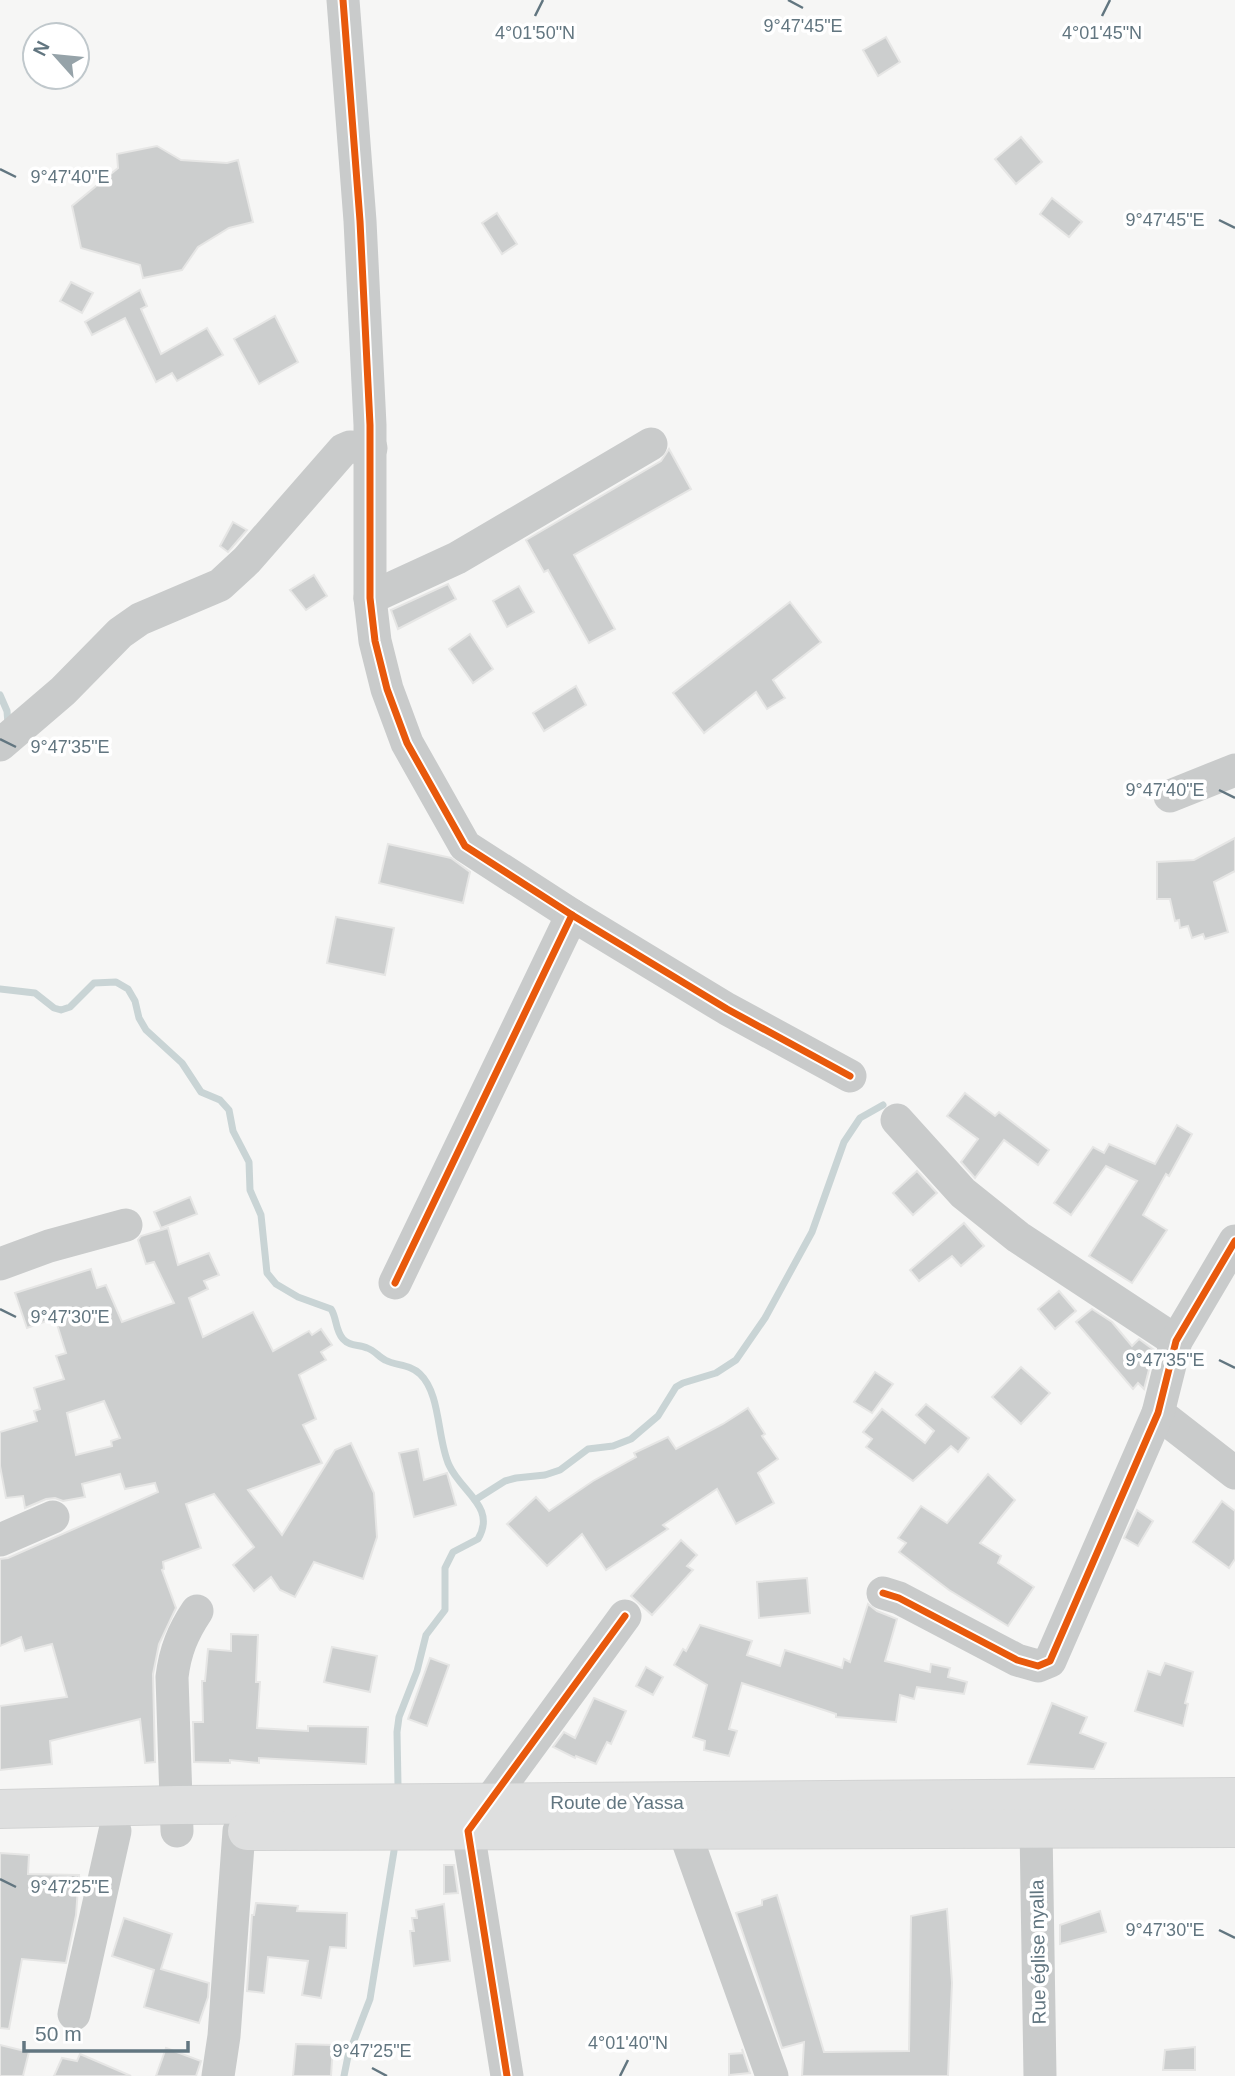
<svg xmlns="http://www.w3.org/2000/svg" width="1235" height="2076" font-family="Helvetica,sans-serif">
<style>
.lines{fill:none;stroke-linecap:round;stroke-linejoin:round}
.stream{stroke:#c9d4d5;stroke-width:7}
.building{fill:#cccece;stroke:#e6e6e5;stroke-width:2;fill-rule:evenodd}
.major-casing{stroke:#d2d3d3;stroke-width:40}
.minor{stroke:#c9cbcb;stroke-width:33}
.major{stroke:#dedfdf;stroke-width:38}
.cycleway-casing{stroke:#fff;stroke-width:11}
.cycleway{stroke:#e8590c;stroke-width:7}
.ticks{fill:none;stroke:#627680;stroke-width:2.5}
.labels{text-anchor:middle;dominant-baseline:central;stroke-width:7;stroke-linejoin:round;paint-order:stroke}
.street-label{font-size:19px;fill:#627680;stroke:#fff}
.ticks-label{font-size:18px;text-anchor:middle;fill:#627680;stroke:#fff;stroke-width:7;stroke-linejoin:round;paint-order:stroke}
</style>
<rect width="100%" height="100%" fill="#f6f6f5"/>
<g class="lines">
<!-- stream -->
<g class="stream">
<path d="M 0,695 L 7,711 L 8,724"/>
<path d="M 0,989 L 35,993 L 54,1008 L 61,1010 L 70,1007 L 94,983 L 116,982 L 128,989 L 135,1001 L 139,1018 L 146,1030 L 182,1063 L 201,1092 L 220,1100 L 229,1110 L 233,1131 L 249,1162 L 250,1190 L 261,1215 L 267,1273 L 276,1284 L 298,1297 L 331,1309 C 337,1318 335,1330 343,1339 C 350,1347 359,1344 367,1348 C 374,1350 379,1357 385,1360 C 396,1366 410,1364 420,1374 C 441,1394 437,1439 449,1465 C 461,1492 497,1507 478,1539 L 453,1552 L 445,1568 L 445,1610 L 426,1635 L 417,1671 L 399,1717 L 397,1732 L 398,1785"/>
<path d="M 475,1500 L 505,1481 L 516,1478 L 545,1475 L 560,1470 L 588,1449 L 613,1446 L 631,1439 L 658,1416 L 676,1387 L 683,1383 L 716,1373 L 736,1360 L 765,1318 L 812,1232 L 844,1142 L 860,1118 L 883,1105"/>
<path d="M 344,2076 L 348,2056 L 370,1999 L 394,1851"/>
</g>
</g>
<!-- building -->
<g class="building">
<path d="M 886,37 L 900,62 L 878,76 L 863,50 Z"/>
<path d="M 1021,137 L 1042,162 L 1016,184 L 995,159 Z"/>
<path d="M 157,146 L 181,160 L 227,163 L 238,160 L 253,222 L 229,228 L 198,247 L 182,270 L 143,278 L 140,265 L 81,248 L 72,206 L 118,168 L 117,154 Z"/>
<path d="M 1052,198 L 1082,222 L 1069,237 L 1040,214 Z"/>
<path d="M 497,213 L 517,244 L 502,254 L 482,223 Z"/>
<path d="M 71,282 L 93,293 L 82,313 L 60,301 Z"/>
<path d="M 140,290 L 147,306 L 141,309 L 161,354 L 207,328 L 223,355 L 177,381 L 172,373 L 156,382 L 125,318 L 92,335 L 85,322 Z"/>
<path d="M 275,316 L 298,362 L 259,384 L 234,339 Z"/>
<path d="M 669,449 L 691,489 L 574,555 L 615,629 L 589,643 L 548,570 L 544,572 L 526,540 L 661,461 Z"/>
<path d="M 233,522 L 247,530 L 228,552 L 220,546 Z"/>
<path d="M 314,575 L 327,596 L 306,610 L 290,590 Z"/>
<path d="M 448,584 L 456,599 L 398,629 L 391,610 Z"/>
<path d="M 519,586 L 534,612 L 507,627 L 493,601 Z"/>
<path d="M 790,602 L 821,642 L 773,680 L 785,698 L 767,709 L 756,692 L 704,733 L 673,693 Z"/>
<path d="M 470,634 L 493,669 L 473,683 L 449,649 Z"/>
<path d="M 576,686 L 586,705 L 544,731 L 533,713 Z"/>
<path d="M 1235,838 L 1235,871 L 1214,882 L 1228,932 L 1205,939 L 1203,934 L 1192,938 L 1188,926 L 1180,928 L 1179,920 L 1175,921 L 1170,899 L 1157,899 L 1157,862 L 1194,860 Z"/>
<path d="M 388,844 L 451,858 L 470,872 L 463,903 L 379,883 Z"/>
<path d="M 336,917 L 394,928 L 385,975 L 327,963 Z"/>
<path d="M 965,1093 L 995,1116 L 999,1112 L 1049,1150 L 1038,1165 L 1004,1140 L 975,1178 L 961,1162 L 978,1139 L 947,1116 Z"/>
<path d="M 1177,1125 L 1192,1134 L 1169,1176 L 1166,1174 L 1143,1215 L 1167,1230 L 1132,1283 L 1089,1256 L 1137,1181 L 1106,1166 L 1071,1215 L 1054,1203 L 1093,1147 L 1104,1153 L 1109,1144 L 1155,1164 Z"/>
<path d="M 917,1171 L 937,1193 L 913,1215 L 893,1193 Z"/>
<path d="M 190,1197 L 197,1214 L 161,1228 L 154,1212 Z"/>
<path d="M 964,1223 L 984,1246 L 961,1266 L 952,1256 L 919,1281 L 910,1270 Z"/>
<path d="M 168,1228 L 178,1265 L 209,1253 L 219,1275 L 204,1281 L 208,1289 L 189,1298 L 203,1337 L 253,1312 L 273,1351 L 309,1331 L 312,1335 L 321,1329 L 332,1345 L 321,1352 L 326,1360 L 299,1375 L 316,1419 L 303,1425 L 322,1463 L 248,1490 L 282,1535 L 335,1450 L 351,1443 L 374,1493 L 377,1537 L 363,1579 L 314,1562 L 295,1597 L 280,1590 L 271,1577 L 254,1591 L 233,1565 L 254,1547 L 214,1494 L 186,1504 L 201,1548 L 163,1562 L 164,1569 L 162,1570 L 176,1608 L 159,1644 L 153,1674 L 155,1762 L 145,1763 L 140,1719 L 50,1741 L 52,1764 L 0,1770 L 0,1706 L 67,1697 L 52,1644 L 25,1651 L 21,1637 L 0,1646 L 0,1559 L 8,1558 L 158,1492 L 155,1483 L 125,1489 L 120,1474 L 82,1484 L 85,1497 L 63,1501 L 55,1498 L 46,1499 L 25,1508 L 23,1496 L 6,1498 L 0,1466 L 0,1432 L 37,1421 L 34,1411 L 40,1409 L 34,1388 L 64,1379 L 56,1356 L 66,1353 L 55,1318 L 27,1328 L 15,1293 L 91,1269 L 97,1288 L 106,1285 L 122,1322 L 174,1303 L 154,1262 L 146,1264 L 138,1240 L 141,1236 ZM 104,1401 L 120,1438 L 111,1441 L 112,1446 L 76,1455 L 67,1413 Z"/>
<path d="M 1059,1291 L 1076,1311 L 1055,1329 L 1038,1309 Z"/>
<path d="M 1092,1309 L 1112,1322 L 1132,1346 L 1139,1339 L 1154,1350 L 1144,1389 L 1138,1383 L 1133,1389 L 1076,1322 Z"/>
<path d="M 1021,1367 L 1050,1393 L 1021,1424 L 992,1397 Z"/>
<path d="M 875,1372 L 893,1384 L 872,1413 L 854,1402 Z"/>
<path d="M 926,1404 L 969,1438 L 958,1452 L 951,1446 L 913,1481 L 866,1447 L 872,1439 L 863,1432 L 882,1409 L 925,1443 L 934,1431 L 916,1415 Z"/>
<path d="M 748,1408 L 765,1434 L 762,1436 L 778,1459 L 758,1473 L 774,1503 L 736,1524 L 717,1489 L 663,1525 L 668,1529 L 606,1570 L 582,1534 L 547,1566 L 507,1524 L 536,1497 L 549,1511 L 593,1481 L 636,1457 L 634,1453 L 668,1437 L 676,1449 L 723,1424 Z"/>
<path d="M 418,1449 L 424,1480 L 447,1473 L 456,1505 L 414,1517 L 399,1453 Z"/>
<path d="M 988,1474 L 1015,1500 L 980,1543 L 1001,1556 L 998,1563 L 1034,1587 L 1008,1626 L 949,1590 L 899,1552 L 906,1543 L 898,1538 L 921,1506 L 947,1523 Z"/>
<path d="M 1222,1501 L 1235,1511 L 1235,1559 L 1229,1568 L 1193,1542 Z"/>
<path d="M 1137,1510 L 1153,1521 L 1138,1546 L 1124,1538 Z"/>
<path d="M 681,1540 L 697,1555 L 687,1566 L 693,1570 L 652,1615 L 631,1596 Z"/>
<path d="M 807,1578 L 810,1613 L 759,1618 L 757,1582 Z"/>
<path d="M 868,1604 L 877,1611 L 897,1619 L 885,1661 L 930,1672 L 931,1664 L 950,1668 L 948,1677 L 967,1682 L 964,1694 L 917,1687 L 914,1699 L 900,1695 L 896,1722 L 836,1717 L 836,1714 L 742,1683 L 729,1729 L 737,1731 L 729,1756 L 704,1750 L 705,1741 L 693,1737 L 707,1685 L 674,1665 L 683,1649 L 686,1651 L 700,1625 L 752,1641 L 747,1655 L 780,1666 L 785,1650 L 842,1668 L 844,1659 L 850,1662 Z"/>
<path d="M 231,1634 L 258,1635 L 256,1682 L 260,1682 L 257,1728 L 308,1731 L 308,1726 L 368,1727 L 366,1764 L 259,1758 L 259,1763 L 230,1760 L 230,1763 L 194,1762 L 193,1722 L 203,1722 L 202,1681 L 205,1681 L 208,1649 L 231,1651 Z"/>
<path d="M 332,1647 L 377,1656 L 370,1692 L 324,1682 Z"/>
<path d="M 430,1658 L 449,1665 L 427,1726 L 408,1719 Z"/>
<path d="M 1165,1663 L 1193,1672 L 1185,1703 L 1188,1704 L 1183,1726 L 1135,1711 L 1148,1671 L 1160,1675 Z"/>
<path d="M 646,1667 L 663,1677 L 653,1695 L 636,1686 Z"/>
<path d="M 594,1698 L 626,1711 L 611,1744 L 607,1742 L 596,1764 L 576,1756 L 575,1758 L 553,1747 L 564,1732 L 575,1738 Z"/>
<path d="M 1052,1703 L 1087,1717 L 1080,1733 L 1106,1743 L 1094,1769 L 1028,1764 Z"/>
<path d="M 0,1853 L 29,1855 L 28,1874 L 79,1875 L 76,1915 L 66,1963 L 22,1959 L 9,2029 L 0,2028 Z"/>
<path d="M 444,1865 L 454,1865 L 458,1893 L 444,1894 Z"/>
<path d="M 777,1895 L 824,2052 L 909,2051 L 911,1916 L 947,1909 L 952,1983 L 948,2076 L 802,2076 L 804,2042 L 782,2048 L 736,1913 L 762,1905 L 762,1900 Z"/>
<path d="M 256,1903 L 298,1906 L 297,1911 L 347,1913 L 346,1948 L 330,1947 L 321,1998 L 302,1995 L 308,1961 L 268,1957 L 264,1993 L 247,1991 L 252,1915 L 254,1915 Z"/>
<path d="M 444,1904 L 450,1961 L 414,1966 L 410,1931 L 414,1931 L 412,1918 L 417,1918 L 416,1910 Z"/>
<path d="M 1100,1911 L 1106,1932 L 1060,1944 L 1060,1925 Z"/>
<path d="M 124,1918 L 172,1934 L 161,1969 L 209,1983 L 208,1997 L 199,2023 L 144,2007 L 154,1970 L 112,1956 Z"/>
<path d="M 296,2044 L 333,2045 L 331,2076 L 293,2076 Z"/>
<path d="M 0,2045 L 29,2052 L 23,2076 L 0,2076 Z"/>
<path d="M 1195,2047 L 1195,2070 L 1163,2070 L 1165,2050 Z"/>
<path d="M 166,2048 L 201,2061 L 196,2076 L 156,2076 Z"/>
<path d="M 742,2049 L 750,2073 L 729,2075 L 729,2054 L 743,2053 Z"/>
<path d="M 80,2054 L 131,2076 L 54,2076 L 62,2058 L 77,2061 Z"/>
</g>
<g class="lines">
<!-- major casing -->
<g class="major-casing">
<g id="major">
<path d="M 0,1809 L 177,1805 L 1235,1797"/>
<path d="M 247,1831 L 1235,1828"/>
</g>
</g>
<!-- minor -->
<g class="minor">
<path d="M 343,0 L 360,221 L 370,425 L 370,598 L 375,641 L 387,689 L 407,743 L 465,846 L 572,915 L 727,1009 L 850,1076"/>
<path d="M 370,598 L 457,558 L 651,444"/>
<path d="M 0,745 L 63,691 L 120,633 L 140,619 L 220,585 L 247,560 L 343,450 L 350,447 L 371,448"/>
<path d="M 1170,796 L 1235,770"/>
<path d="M 897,1120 L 963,1193 L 1018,1237 L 1176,1341"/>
<path d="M 0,1264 L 49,1246 L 126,1225"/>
<path d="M 395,1283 L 572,915"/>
<path d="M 1158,1413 L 1235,1473"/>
<path d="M 0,1540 L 53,1517"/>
<path d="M 883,1593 L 899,1598 L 1017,1660 L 1038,1666 L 1050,1661 L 1158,1413 L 1176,1341 L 1235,1241"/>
<path d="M 676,1808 L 772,2076"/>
<path d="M 1036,1828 L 1040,2076"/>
<path d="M 177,1831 L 172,1677 C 175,1651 183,1632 197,1611"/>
<path d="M 74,2014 L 115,1831"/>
<path d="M 218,2076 L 224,2036 L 239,1831"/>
<path d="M 507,2076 L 468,1831 L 625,1616"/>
</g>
<!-- major -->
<use href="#major" class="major"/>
<!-- cycleway casing -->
<g class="cycleway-casing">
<g id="cycleway">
<path d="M 343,0 L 360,221 L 370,425 L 370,598 L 375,641 L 387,689 L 407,743 L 465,846 L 572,915 L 727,1009 L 850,1076"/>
<path d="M 395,1283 L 572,915"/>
<path d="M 883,1593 L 899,1598 L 1017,1660 L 1038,1666 L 1050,1661 L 1158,1413 L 1176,1341 L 1235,1241"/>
<path d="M 507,2076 L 468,1831 L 625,1616"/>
</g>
</g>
<!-- cycleway -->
<use href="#cycleway" class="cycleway"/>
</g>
<!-- ticks -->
<path class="ticks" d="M 788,0 L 803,8M 535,16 L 543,0M 1102,16 L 1110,0M 0,169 L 16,177M 1219,220 L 1235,228M 0,739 L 16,747M 1219,790 L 1235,798M 0,1309 L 16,1317M 1219,1360 L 1235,1368M 0,1879 L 16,1887M 1219,1930 L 1235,1938M 372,2068 L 387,2076M 620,2076 L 628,2060"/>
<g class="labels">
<!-- street labels -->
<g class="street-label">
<text x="617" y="1802">Route de Yassa</text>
<text transform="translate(1038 1952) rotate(-91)">Rue église nyalla</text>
</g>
</g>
<g class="ticks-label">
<text x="803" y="32">9°47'45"E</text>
<text x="535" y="39">4°01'50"N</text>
<text x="1102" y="39">4°01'45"N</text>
<text x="70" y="183">9°47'40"E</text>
<text x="1165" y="226">9°47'45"E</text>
<text x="70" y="753">9°47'35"E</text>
<text x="1165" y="796">9°47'40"E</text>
<text x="70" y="1323">9°47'30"E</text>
<text x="1165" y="1366">9°47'35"E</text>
<text x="70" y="1893">9°47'25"E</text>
<text x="1165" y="1936">9°47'30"E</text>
<text x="628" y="2049">4°01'40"N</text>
<text x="372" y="2057">9°47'25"E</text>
</g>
<!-- north arrow -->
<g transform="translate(56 56) rotate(297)"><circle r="33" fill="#ffffff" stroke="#c0c8cc" stroke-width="2"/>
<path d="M0-5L12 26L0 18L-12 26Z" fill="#96a3a9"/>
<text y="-10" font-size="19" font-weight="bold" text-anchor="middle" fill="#627680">N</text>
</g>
<!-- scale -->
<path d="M24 2041v10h164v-10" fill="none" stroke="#627680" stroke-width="3.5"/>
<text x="35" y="2041" font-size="21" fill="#627680" stroke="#ffffff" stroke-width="5" paint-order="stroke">50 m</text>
</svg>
